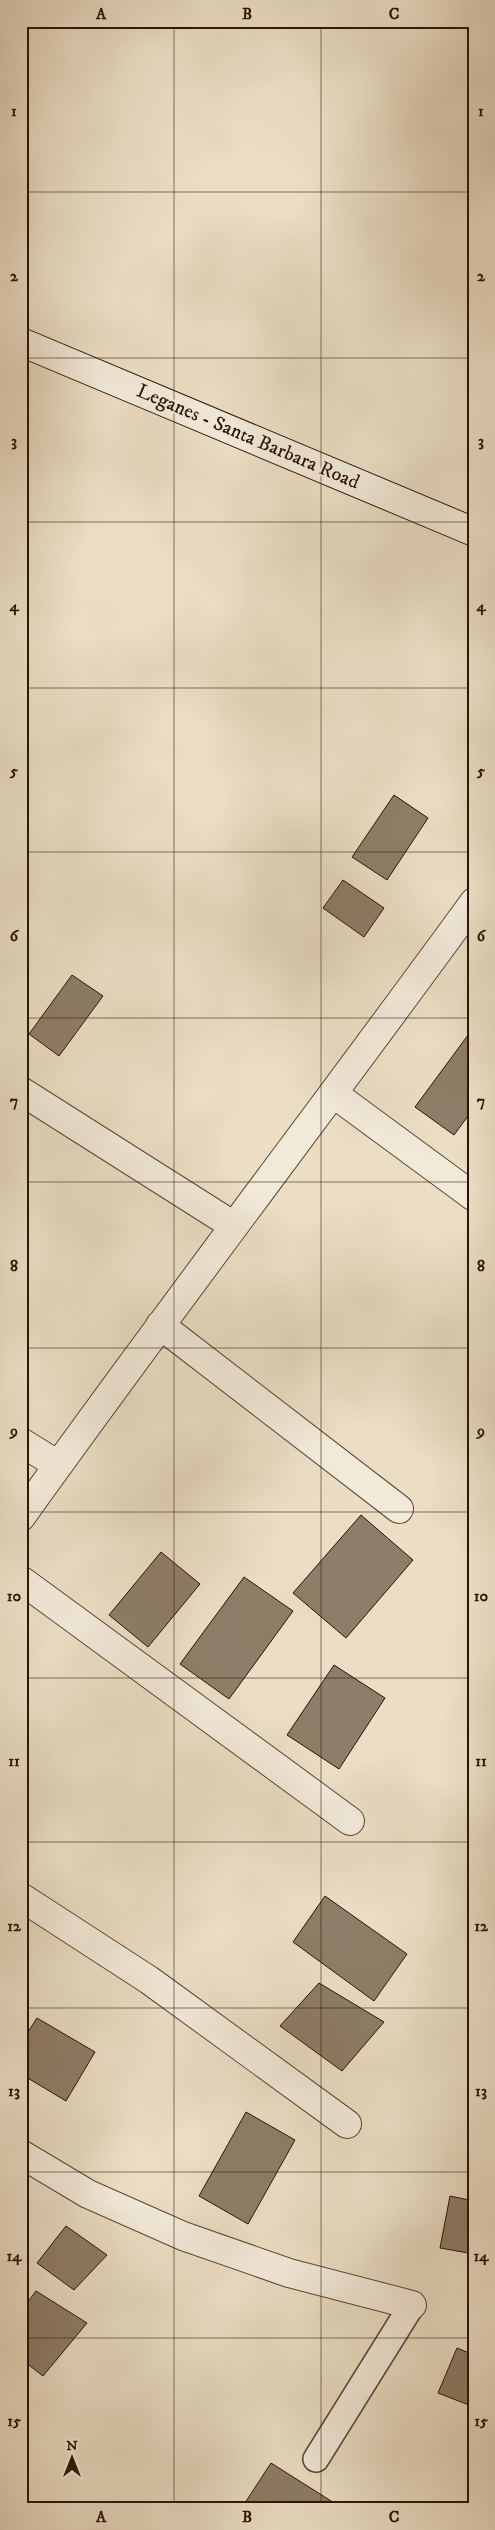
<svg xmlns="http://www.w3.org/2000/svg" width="495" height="2530" font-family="'IM FELL DW Pica',serif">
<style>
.building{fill:#8e7d68;stroke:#291403}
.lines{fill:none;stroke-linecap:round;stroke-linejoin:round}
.service-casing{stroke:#5a4634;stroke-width:28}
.minor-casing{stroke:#5a4634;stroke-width:30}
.secondary-casing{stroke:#291403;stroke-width:30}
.service{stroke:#f2ead9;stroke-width:25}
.minor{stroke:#f2ead9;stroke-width:28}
.secondary{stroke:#f2ead9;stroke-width:28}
.grid{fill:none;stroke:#291403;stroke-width:1;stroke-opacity:0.55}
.labels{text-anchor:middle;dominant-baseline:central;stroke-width:4;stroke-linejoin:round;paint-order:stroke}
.street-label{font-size:20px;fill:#291403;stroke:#f2ead9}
.neatline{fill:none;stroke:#291403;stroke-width:2}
.grid-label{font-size:16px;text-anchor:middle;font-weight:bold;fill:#291403}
</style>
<rect width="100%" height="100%" fill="#ebdec5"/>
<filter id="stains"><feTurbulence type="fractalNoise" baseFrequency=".004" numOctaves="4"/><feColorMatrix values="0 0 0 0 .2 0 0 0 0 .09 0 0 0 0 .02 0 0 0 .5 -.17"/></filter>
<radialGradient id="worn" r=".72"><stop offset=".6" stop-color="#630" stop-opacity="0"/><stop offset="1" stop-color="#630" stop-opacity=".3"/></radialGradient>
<!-- building -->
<g class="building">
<path d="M 394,795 L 428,818 L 387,880 L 352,857 Z"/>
<path d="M 343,880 L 384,908 L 364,937 L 323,908 Z"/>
<path d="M 72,975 L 103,996 L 59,1056 L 29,1034 Z"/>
<path d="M 474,1027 L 474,1108 L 454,1135 L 415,1107 Z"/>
<path d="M 361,1515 L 413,1560 L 346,1638 L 293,1593 Z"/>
<path d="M 161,1552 L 200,1584 L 148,1647 L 109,1615 Z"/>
<path d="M 244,1577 L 293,1611 L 229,1699 L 180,1664 Z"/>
<path d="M 334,1665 L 385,1698 L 339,1769 L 287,1735 Z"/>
<path d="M 325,1896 L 407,1954 L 374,2001 L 293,1942 Z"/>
<path d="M 319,1983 L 384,2022 L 342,2071 L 280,2026 Z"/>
<path d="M 37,2018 L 95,2052 L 66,2101 L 21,2074 L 21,2043 Z"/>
<path d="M 246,2112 L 295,2140 L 248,2224 L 199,2196 Z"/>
<path d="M 450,2196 L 474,2201 L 474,2254 L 440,2248 Z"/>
<path d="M 66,2226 L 107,2255 L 74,2290 L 37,2263 Z"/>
<path d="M 36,2291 L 87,2323 L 43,2376 L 21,2359 L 21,2311 Z"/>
<path d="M 457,2348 L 474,2355 L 474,2407 L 438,2393 Z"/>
<path d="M 271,2463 L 339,2506 L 337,2509 L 241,2509 Z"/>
</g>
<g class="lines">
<!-- service casing -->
<g class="service-casing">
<path id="service" d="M 316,2459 L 412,2305"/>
</g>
<!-- minor casing -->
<g class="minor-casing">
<g id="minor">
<path d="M 21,1091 L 234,1226"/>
<path d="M 334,1094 L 474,1197"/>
<path d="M 160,1325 L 399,1509"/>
<path d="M 21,1442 L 58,1465"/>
<path d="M 21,1517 C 169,1310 324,1108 474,902"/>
<path d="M 21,1580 L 350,1821"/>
<path d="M 21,1897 L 149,1980 L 347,2124"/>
<path d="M 21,2154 L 88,2194 L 183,2236 L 289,2273 L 412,2305"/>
</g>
</g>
<!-- secondary casing -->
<g class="secondary-casing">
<path id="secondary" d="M 21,342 L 474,532"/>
</g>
<!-- service -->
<use href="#service" class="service"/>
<!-- minor -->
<use href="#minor" class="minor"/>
<!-- secondary -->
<use href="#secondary" class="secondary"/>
</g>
<!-- grid -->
<path class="grid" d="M 174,21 L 174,2509M 321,21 L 321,2509M 21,192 L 474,192M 21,358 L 474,358M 21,522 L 474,522M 21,688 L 474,688M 21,852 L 474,852M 21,1018 L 474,1018M 21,1182 L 474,1182M 21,1348 L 474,1348M 21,1512 L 474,1512M 21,1678 L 474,1678M 21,1842 L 474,1842M 21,2008 L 474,2008M 21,2172 L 474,2172M 21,2338 L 474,2338"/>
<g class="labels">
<!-- street labels -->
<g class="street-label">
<text transform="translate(248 437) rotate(23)">Leganes - Santa Barbara Road</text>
</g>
</g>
<!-- margin -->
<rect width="495" height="2530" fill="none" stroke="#ebdec5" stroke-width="55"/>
<!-- north arrow -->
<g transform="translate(72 2458)" stroke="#f2ead9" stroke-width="4" paint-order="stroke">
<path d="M0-4L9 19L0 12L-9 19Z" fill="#291403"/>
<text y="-8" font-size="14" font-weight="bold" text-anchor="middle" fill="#291403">N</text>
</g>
<rect x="28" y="28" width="440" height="2474" class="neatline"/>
<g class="grid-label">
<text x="101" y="19">A</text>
<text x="247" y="19">B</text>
<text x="394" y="19">C</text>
<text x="14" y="116">1</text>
<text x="481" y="116">1</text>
<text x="14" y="281">2</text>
<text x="481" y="281">2</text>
<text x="14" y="446">3</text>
<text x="481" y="446">3</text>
<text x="14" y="611">4</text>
<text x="481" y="611">4</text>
<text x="14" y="776">5</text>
<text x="481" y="776">5</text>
<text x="14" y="941">6</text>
<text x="481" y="941">6</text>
<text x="14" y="1106">7</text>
<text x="481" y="1106">7</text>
<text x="14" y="1271">8</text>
<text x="481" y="1271">8</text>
<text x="14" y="1436">9</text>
<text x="481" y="1436">9</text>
<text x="14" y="1601">10</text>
<text x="481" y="1601">10</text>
<text x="14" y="1766">11</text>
<text x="481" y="1766">11</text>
<text x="14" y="1931">12</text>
<text x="481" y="1931">12</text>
<text x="14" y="2096">13</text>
<text x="481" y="2096">13</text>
<text x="14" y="2261">14</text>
<text x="481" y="2261">14</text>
<text x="14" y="2426">15</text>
<text x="481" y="2426">15</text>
<text x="101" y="2522">A</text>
<text x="247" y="2522">B</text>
<text x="394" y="2522">C</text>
</g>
<rect width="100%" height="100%" filter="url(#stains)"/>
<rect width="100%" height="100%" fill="url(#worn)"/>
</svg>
